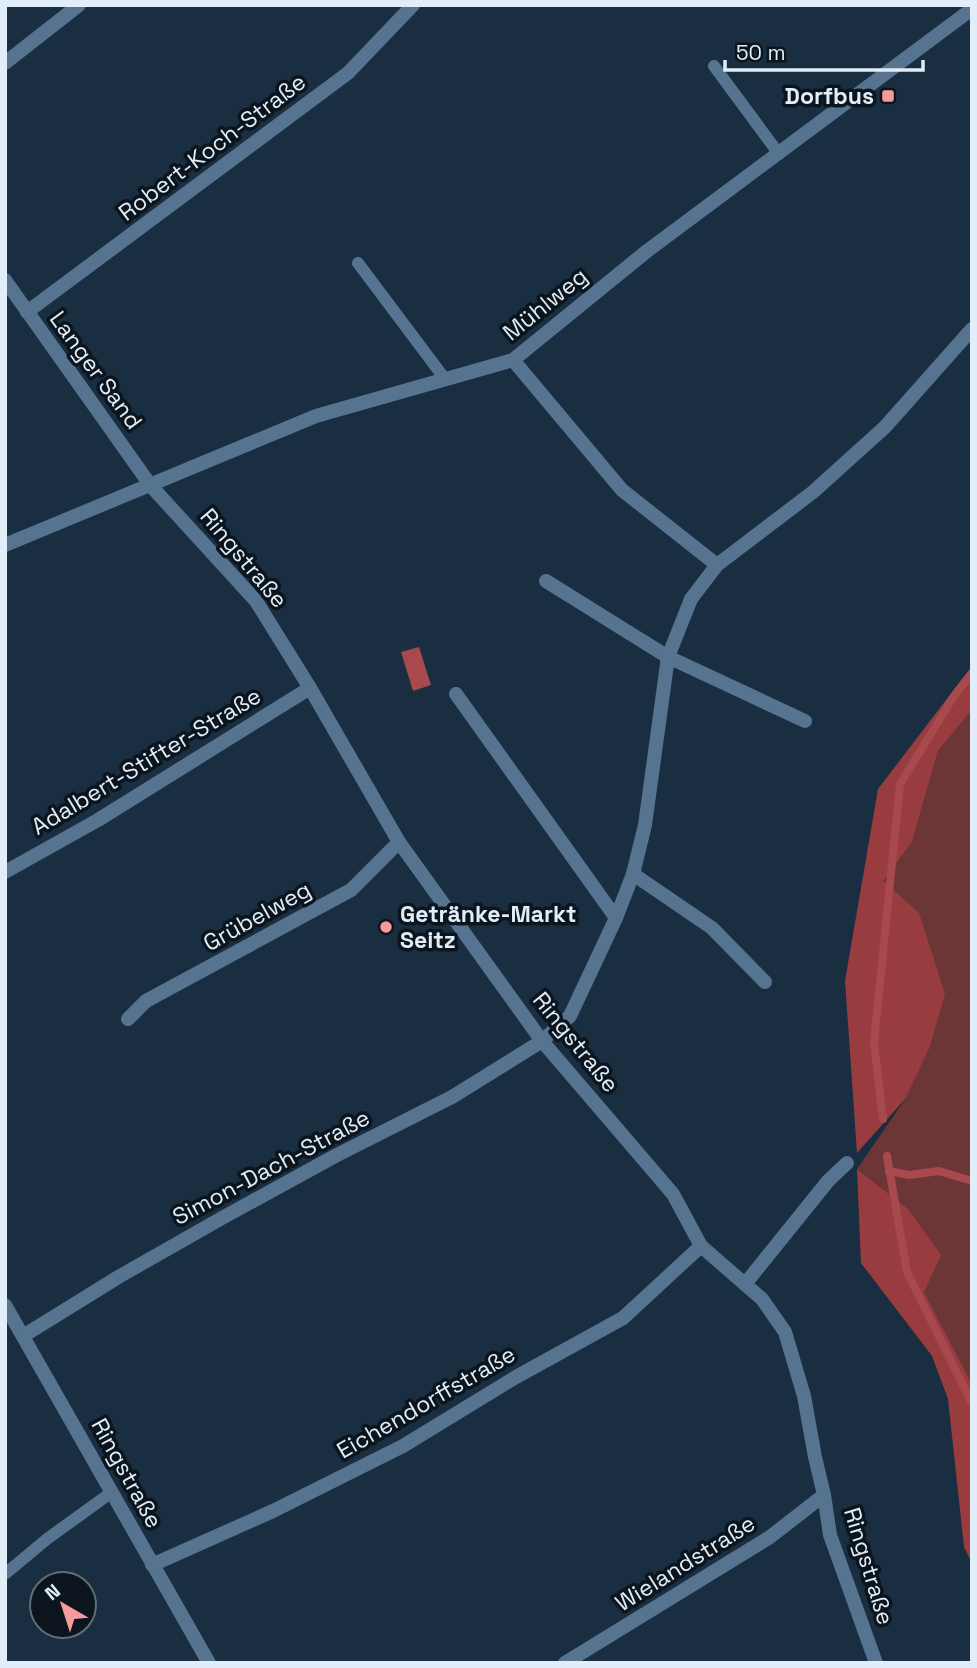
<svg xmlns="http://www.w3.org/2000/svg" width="977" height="1668" font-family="'Space Grotesk',sans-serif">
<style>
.green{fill:#6c3637}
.forest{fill:#983c40}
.water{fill:#a7494d}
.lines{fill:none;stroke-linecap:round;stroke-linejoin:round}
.stream{stroke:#a7494d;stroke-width:8}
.lane{stroke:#567490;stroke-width:12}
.street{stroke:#567490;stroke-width:14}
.poi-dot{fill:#f59b9b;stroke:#0c151d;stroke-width:2.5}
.labels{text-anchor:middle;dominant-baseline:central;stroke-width:7;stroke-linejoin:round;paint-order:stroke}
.poi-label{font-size:23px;font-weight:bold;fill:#e1eefa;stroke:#0c151d;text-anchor:end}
.street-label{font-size:23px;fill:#e1eefa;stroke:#0c151d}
</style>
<rect width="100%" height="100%" fill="#192e40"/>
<!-- green -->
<path class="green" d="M 972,710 L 972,1384 L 924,1292 L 907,1208 L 857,1169 L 906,1098 L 929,1049 L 919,913 L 884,882 L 912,842 L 938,751 Z"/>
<!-- forest -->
<g class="forest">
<path d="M 972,666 L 972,710 L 938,751 L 912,842 L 884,881 L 919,913 L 945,994 L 929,1049 L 906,1098 L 857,1153 L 845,981 L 878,789 Z"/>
<path d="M 857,1169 L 907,1208 L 941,1255 L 924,1292 L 972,1384 L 972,1563 L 964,1547 L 948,1399 L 932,1356 L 861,1263 Z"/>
</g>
<!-- water -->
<path class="water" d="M 419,647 L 431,685 L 413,691 L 401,652 Z"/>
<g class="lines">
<!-- stream -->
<g class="stream">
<path d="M 883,1119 L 874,1042 L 900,784 L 954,696 L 972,673"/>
<path d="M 887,1156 L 907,1272 L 972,1403"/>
<path d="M 889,1171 L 909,1175 L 939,1171 L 972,1181"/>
</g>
<!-- lane -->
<g class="lane">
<path d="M 714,66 L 779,154"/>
<path d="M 358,263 L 445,379"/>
<path d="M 5,1574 L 47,1539 L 112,1492"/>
</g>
<!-- street -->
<g class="street">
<path d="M 5,63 L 79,5"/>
<path d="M 5,280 L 151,486 L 256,601 L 310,688 L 399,842 L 542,1041 L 673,1194 L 701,1246 L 762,1299 L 785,1332 L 804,1396 L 815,1457 L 824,1495 L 830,1535 L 876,1663"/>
<path d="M 27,312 L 348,73 L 413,5"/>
<path d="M 513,360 L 622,490 L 717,565"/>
<path d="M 5,545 L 316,416 L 513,360 L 647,251 L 972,9"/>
<path d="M 546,581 L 668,657 L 805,721"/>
<path d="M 456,694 L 616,918"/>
<path d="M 5,872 L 98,820 L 310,688"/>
<path d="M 633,874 L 712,928 L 765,982"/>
<path d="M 128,1019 L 146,1001 L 351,890 L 399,842"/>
<path d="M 745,1284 L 828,1181 L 847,1163"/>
<path d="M 5,1305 L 209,1663"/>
<path d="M 23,1336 L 120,1276 L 222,1218 L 335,1156 L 452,1097 L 542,1041 L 570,1016 L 616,918 L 633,874 L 645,825 L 668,657 L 691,599 L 717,565 L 813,492 L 885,427 L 972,329"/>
<path d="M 152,1565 L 273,1511 L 403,1446 L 516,1377 L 623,1318 L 701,1246"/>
<path d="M 565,1663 L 770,1537 L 824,1495"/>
</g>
</g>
<!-- markers -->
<g class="poi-dot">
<rect x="881" y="89" width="14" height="14" rx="3.5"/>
<circle cx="386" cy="927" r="7"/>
</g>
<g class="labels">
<!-- poi labels -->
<g class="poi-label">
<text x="874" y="96">Dorfbus</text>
<text x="400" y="914" text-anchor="start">Getränke-Markt<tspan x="400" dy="26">Seitz</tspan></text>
</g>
<!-- street labels -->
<g class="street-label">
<text transform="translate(212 147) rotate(-37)">Robert-Koch-Straße</text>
<text transform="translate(545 304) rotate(-39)">Mühlweg</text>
<text transform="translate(96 370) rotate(54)">Langer Sand</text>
<text transform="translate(244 558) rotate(50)">Ringstraße</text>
<text transform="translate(146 761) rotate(-31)">Adalbert-Stifter-Straße</text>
<text transform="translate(257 916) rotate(-29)">Grübelweg</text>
<text transform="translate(576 1042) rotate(51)">Ringstraße</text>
<text transform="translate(271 1167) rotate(-28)">Simon-Dach-Straße</text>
<text transform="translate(426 1402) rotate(-30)">Eichendorffstraße</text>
<text transform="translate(127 1473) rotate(61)">Ringstraße</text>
<text transform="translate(685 1563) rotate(-32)">Wielandstraße</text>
<text transform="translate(869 1566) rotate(73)">Ringstraße</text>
</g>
</g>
<!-- border -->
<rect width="977" height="1668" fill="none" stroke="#e1eefa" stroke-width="14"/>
<!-- north arrow -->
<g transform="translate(63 1605) rotate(321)"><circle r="33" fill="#0c151d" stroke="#616c75" stroke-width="2"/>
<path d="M0-5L12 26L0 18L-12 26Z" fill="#f59b9b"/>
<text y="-10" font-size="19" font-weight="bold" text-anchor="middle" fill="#e1eefa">N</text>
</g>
<!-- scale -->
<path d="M725 60v10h198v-10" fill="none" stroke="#e1eefa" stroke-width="3.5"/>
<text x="736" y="60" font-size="21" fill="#e1eefa" stroke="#0c151d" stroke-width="5" paint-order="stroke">50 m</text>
</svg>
